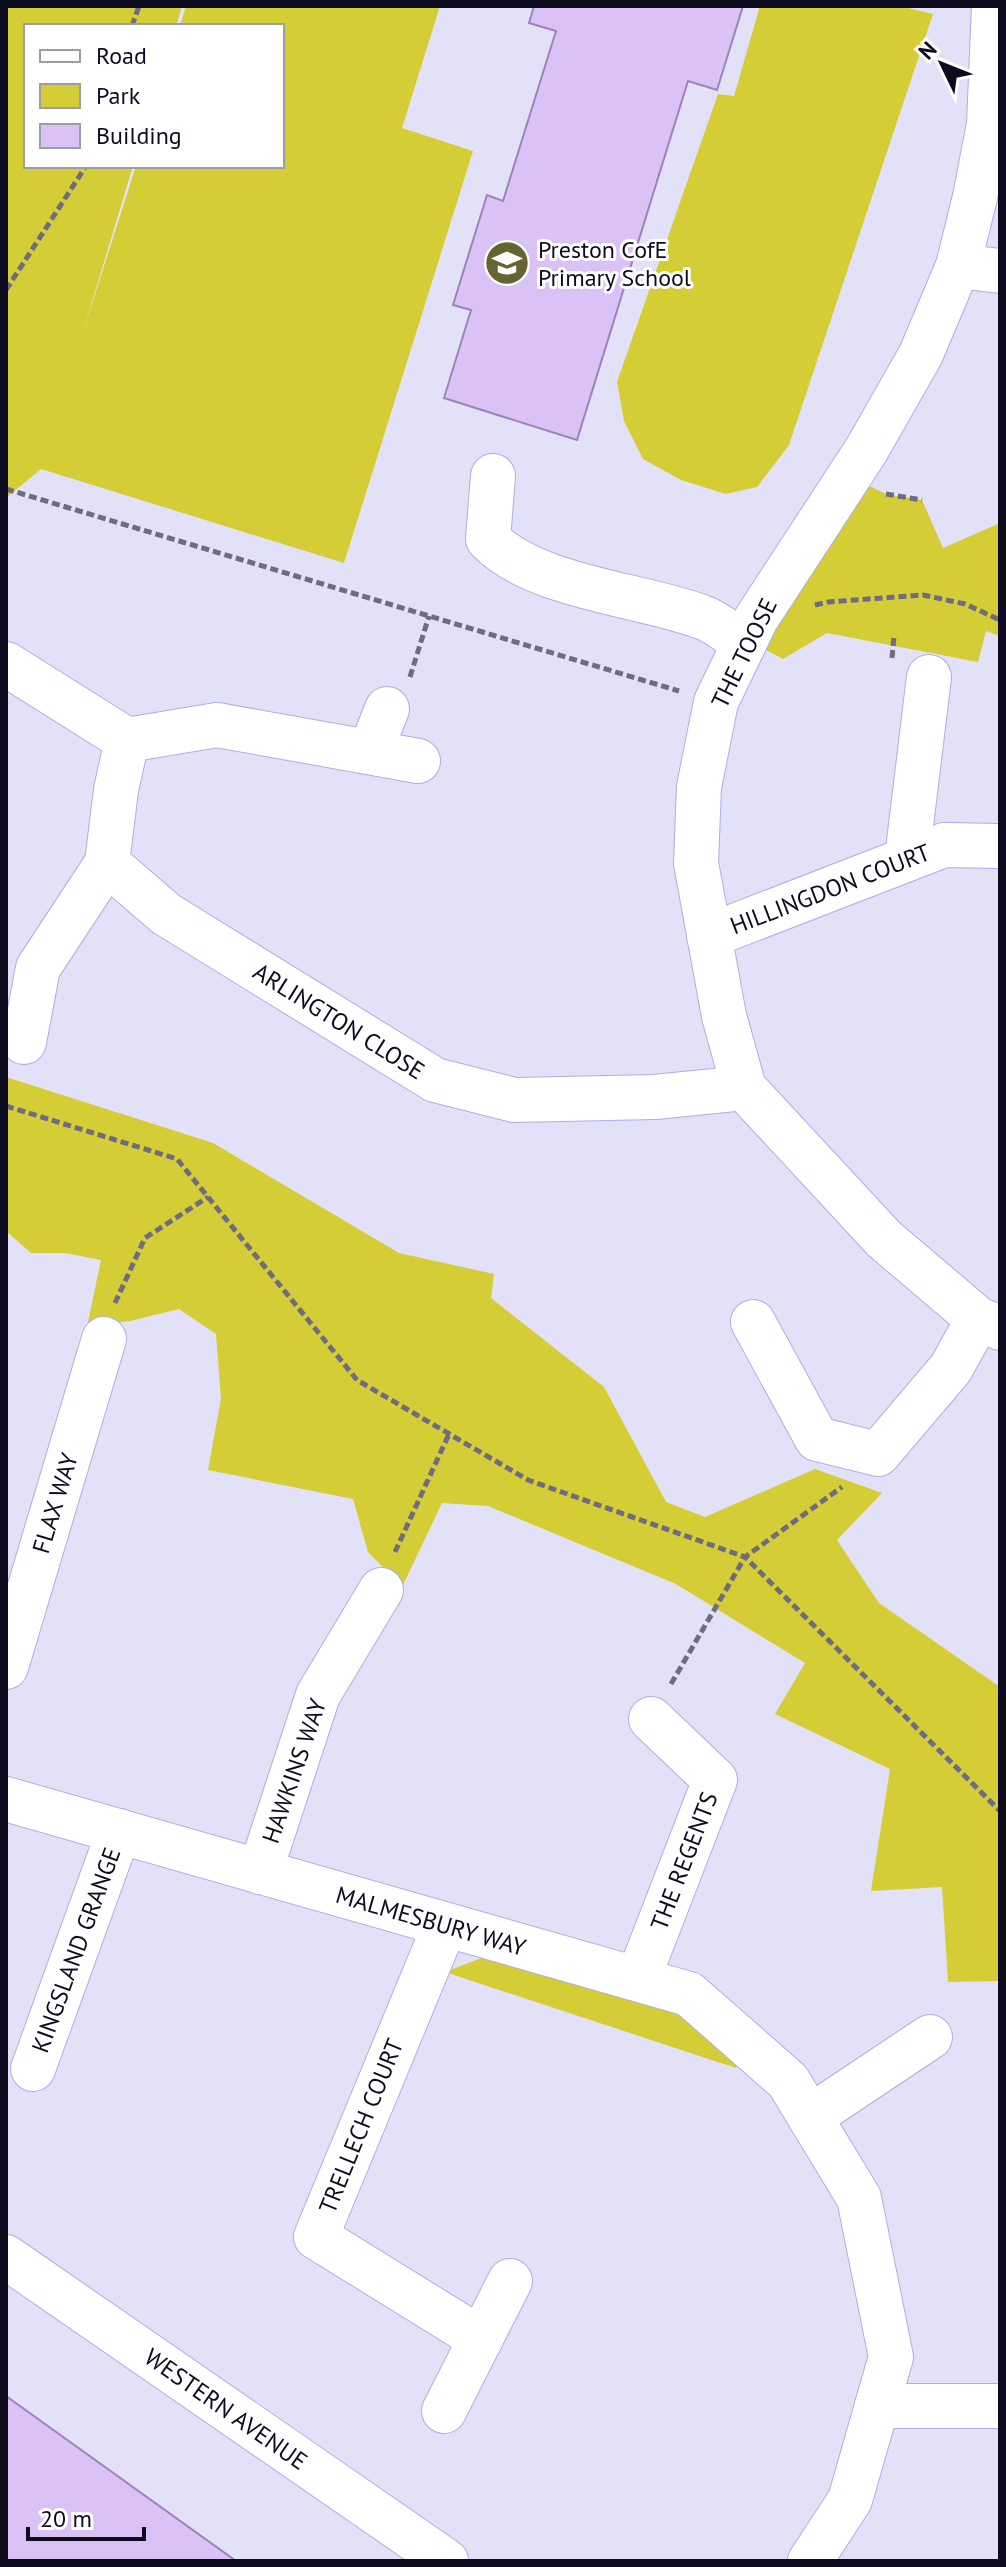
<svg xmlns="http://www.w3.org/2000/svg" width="1006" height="2567" font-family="'PT Sans',sans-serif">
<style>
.green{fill:#d4cd35}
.building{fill:#dac1f6;stroke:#9c84b6;stroke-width:2}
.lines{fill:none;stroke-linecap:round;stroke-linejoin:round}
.minor-casing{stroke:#b0ade4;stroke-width:46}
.path{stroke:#6e6c81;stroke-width:5;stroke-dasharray:8 4;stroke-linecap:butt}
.minor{stroke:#fff;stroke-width:44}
.labels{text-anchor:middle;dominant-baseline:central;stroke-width:6;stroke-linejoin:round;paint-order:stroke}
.poi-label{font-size:24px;fill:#0d0b1e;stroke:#fff;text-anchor:start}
.street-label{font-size:24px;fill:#0d0b1e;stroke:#fff}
</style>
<rect width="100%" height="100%" fill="#e2e1f8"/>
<!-- green -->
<g class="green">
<path d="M 6,6 L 182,6 L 176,26 L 26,26 L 26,166 L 133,166 L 82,335 L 136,166 L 282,166 L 282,26 L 180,26 L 186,6 L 440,6 L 402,128 L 473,151 L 344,563 L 41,469 L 6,498 Z"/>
<path d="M 760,6 L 900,6 L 933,14 L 789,445 L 757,487 L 726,494 L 681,480 L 643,459 L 624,421 L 617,382 L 718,94 L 734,96 Z"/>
<path d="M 863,483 L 886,494 L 922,500 L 943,548 L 1000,523 L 1000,636 L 986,631 L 978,662 L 827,633 L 783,659 L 757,645 Z"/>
<path d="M 6,1077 L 213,1143 L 399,1253 L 494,1274 L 491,1298 L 604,1387 L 666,1502 L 705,1517 L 815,1469 L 882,1493 L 837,1540 L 879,1603 L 1000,1687 L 1000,1981 L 948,1982 L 942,1887 L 871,1891 L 890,1769 L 775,1714 L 805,1663 L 676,1584 L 488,1506 L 442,1503 L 402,1587 L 368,1552 L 353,1499 L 208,1470 L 221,1399 L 216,1334 L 179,1309 L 130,1321 L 87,1327 L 101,1260 L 65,1253 L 31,1253 L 6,1231 Z"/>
<path d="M 492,1954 L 679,2012 L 739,2060 L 736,2068 L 445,1972 Z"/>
</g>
<!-- building -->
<g class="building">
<path d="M 534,6 L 743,6 L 717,90 L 688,81 L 577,440 L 444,398 L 471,310 L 453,305 L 487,195 L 503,201 L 556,31 L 529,23 Z"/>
<path d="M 6,2396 L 236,2561 L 6,2561 Z"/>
</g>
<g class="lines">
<!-- minor casing -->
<g class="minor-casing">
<g id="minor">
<path d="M 994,6 L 989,124 L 975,197 L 958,266 L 921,354 L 867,449 L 756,619 L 716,702 L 699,787 L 696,863 L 724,1016 L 744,1088 L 884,1239 L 978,1319 L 1000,1328"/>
<path d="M 958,266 L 1000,271"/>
<path d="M 493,476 L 488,539 C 533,587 640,594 702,617 C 717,622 731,635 744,643"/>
<path d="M 6,664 L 127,740 L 116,790 L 107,863 L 166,914 L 435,1080 L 514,1100 L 655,1097 L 744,1088"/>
<path d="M 127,740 L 217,725 L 418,761"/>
<path d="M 370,752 L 387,709"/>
<path d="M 907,858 L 929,677"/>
<path d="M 709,936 L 944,845 L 1000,846"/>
<path d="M 24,1042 L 38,968 L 107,863"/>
<path d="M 753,1322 L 817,1439 L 878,1454 L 951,1368 L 978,1319"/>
<path d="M 6,1667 L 104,1339"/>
<path d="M 6,1799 L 689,1994 L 788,2081 L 859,2198 L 891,2357 L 850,2500 L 810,2561"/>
<path d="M 260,1872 L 318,1695 L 381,1590"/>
<path d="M 445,1925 L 316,2237 L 481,2339"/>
<path d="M 638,1979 L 715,1780 L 651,1719"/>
<path d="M 33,2069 L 119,1831"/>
<path d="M 810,2117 L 930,2037"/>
<path d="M 6,2257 L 446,2561"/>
<path d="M 877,2406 L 1000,2406"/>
<path d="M 444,2411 L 510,2281"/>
</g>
</g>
<!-- path -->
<g class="path">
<path d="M 132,26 L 139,6"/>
<path d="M 6,290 L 86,166"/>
<path d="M 6,489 L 679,691"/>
<path d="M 886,494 L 922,500"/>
<path d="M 815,605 L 828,602 L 923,595 L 965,604 L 1000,620"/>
<path d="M 892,658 L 894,636"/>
<path d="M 410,677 L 429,616"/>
<path d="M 6,1106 L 177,1159 L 357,1380 L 528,1480 L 745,1557 L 1000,1811"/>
<path d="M 115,1303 L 145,1238 L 208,1197"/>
<path d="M 395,1552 L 449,1434"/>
<path d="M 671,1684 L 745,1557 L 842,1487"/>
</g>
<!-- minor -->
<use href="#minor" class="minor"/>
</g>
<!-- icons -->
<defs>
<g id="school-disc" transform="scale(2.3)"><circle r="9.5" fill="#666431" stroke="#fff"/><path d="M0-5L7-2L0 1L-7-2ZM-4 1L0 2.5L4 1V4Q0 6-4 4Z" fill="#fff"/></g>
</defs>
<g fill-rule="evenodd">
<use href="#school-disc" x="507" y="263"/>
</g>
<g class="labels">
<!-- poi labels -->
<g class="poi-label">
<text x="538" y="249">Preston CofE<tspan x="538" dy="28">Primary School</tspan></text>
</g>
<!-- street labels -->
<g class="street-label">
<text transform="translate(744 653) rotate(-64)">THE TOOSE</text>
<text transform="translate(830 889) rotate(-21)">HILLINGDON COURT</text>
<text transform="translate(339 1021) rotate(32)">ARLINGTON CLOSE</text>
<text transform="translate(55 1503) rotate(-73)">FLAX WAY</text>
<text transform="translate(294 1771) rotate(-71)">HAWKINS WAY</text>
<text transform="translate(684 1861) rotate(-69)">THE REGENTS</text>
<text transform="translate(431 1921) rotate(16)">MALMESBURY WAY</text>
<text transform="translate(76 1950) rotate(-70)">KINGSLAND GRANGE</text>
<text transform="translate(361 2126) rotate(-68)">TRELLECH COURT</text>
<text transform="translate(226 2409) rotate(35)">WESTERN AVENUE</text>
</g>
</g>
<!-- border -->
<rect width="1006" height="2567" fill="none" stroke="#0d0b1e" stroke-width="16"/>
<!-- legend -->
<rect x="24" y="24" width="260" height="144" fill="#ffffff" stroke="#9e9da5" stroke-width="2"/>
<rect x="40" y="50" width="40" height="12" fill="#ffffff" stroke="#9e9da5" stroke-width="2"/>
<text x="96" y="64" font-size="24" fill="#0d0b1e">Road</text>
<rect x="40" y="84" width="40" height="24" fill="#d4cd35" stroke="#9e9da5" stroke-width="2"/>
<text x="96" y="104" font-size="24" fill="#0d0b1e">Park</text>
<rect x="40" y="124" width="40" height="24" fill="#dac1f6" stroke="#9e9da5" stroke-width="2"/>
<text x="96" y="144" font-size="24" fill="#0d0b1e">Building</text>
<!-- north arrow -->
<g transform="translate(942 64) rotate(313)" stroke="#ffffff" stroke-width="6" paint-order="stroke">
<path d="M0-6L14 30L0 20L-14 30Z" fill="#0d0b1e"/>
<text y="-12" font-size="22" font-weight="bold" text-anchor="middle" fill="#0d0b1e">N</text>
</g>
<!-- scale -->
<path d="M28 2527v12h116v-12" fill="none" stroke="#0d0b1e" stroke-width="4"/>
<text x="40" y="2527" font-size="24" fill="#0d0b1e" stroke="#ffffff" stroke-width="6" paint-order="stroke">20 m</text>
</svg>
